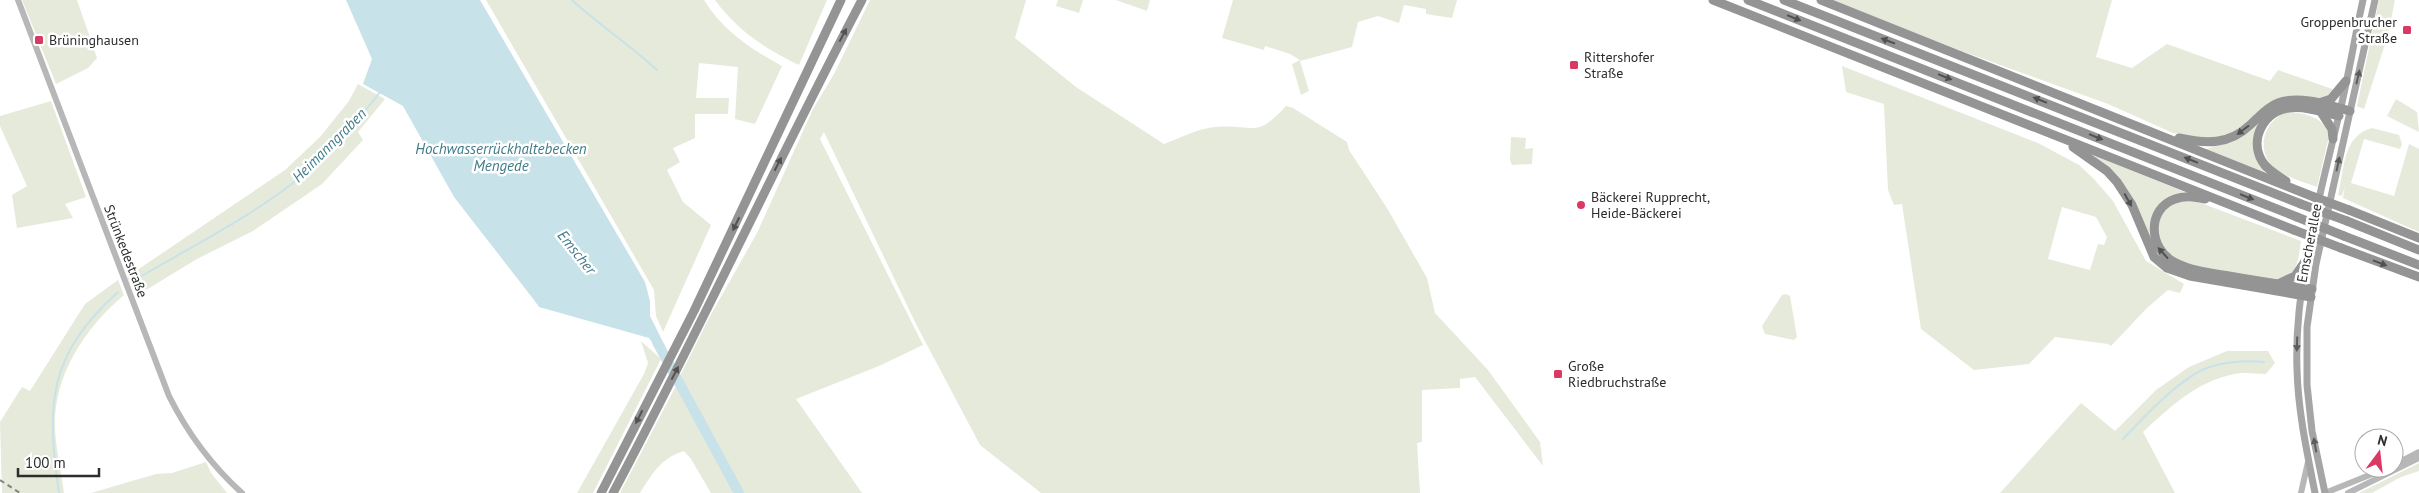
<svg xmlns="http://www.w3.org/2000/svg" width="2419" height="493" font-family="'PT Sans',sans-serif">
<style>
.green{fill:#e6eadb;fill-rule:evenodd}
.water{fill:#c8e2e9}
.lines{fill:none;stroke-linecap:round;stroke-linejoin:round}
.stream{stroke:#c8e2e9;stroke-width:2}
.river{stroke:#c8e2e9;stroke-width:10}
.secondary{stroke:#b7b7b7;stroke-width:6}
.primary{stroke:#a5a5a5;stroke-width:7}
.motorway{stroke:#949494;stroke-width:9}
.rail{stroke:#828282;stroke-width:2;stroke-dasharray:5 4;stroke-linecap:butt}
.motorway-bridge{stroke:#949494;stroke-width:9}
.oneway{fill:#515151}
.oneway2{fill:#5d5d5d}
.poi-dot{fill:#da3963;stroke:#fff;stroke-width:2}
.labels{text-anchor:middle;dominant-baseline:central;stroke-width:5;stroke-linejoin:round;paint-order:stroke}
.poi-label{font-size:14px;fill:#2d2d2d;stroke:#fff;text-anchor:start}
.street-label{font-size:14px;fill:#2d2d2d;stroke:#fff}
.water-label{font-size:15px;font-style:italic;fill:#407b89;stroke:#fff}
</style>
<rect width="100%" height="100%" fill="#fff"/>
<!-- green -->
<g class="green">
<path d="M 22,0 L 77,0 L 97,58 L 88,68 L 56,84 Z"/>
<path d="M 486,0 L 704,0 C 723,31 751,49 782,66 L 755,124 L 735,119 L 738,67 L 699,63 L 696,98 L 729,98 L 728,114 L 695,114 L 695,138 L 673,148 L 680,162 L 667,170 L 683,202 L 711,225 L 663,332 L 656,316 L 654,290 Z"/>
<path d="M 715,0 L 827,0 L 799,65 C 765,49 737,30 715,0 Z"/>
<path d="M 870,0 L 1026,0 L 1015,38 L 1076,87 L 1164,144 C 1180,138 1199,128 1216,127 C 1255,124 1255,140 1286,106 L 1293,108 L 1347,142 L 1349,150 L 1387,208 L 1427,278 L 1435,313 L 1488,370 L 1540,442 L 1543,466 L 1475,377 L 1460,379 L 1460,388 L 1422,390 L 1422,442 L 1417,443 L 1420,493 L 1041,493 L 980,445 L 917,326 L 824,132 L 820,139 L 923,345 L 879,366 L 796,399 L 862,493 L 711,493 L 691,459 L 684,451 C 661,458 652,474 640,493 L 620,493 L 678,382 L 695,413 L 678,380 L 709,318 L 757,233 L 813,109 L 834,74 Z"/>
<path d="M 1058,0 L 1083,0 L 1079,13 L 1056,6 Z"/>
<path d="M 1116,0 L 1150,0 L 1147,11 Z"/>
<path d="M 1233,0 L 1457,0 L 1452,18 L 1426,14 L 1426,9 L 1404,5 L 1399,23 L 1378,16 L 1358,22 L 1352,47 L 1300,61 L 1309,91 L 1301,95 L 1292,64 L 1300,60 L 1290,54 L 1265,46 L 1264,50 L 1222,38 Z"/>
<path d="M 1832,0 L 2112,0 L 2096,57 L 2132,68 L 2167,44 L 2270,81 L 2278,70 L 2335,90 L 2328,97 L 2245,124 L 2227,137 L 2199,139 L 2173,133 L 2108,104 L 1959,50 Z"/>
<path d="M 2379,0 L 2395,0 L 2388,35 L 2364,109 L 2357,106 Z"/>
<path d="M 1842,66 L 2038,143 L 2079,165 L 2094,179 L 2113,201 L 2146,261 L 2184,284 L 2180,293 L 2168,290 L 2147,308 L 2111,346 L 2108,344 L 2055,337 L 2029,364 L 1974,370 L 1921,329 L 1902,204 L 1894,205 L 1888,190 L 1884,104 L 1846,92 ZM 2062,207 L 2096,217 L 2107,237 L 2104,245 L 2098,244 L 2090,270 L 2048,259 Z"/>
<path d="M 358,84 L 385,99 L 358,132 L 363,140 L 322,184 L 253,231 L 197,259 L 136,296 L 127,277 L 285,170 L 320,137 L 349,101 Z"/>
<path d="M 2396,99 L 2417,112 L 2419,132 L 2387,116 Z"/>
<path d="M 51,101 L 86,197 L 65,204 L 73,218 L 17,228 L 12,195 L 27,186 L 0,126 L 0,116 Z"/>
<path d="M 2288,112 C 2306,113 2320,117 2330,132 L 2317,187 C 2304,182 2288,178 2277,170 C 2254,154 2263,119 2288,112 Z"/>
<path d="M 2260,120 C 2250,141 2256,157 2267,176 L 2202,150 L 2230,142 Z"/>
<path d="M 2372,128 L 2399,135 L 2402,144 L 2400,149 L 2364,139 L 2351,183 L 2394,196 L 2409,144 L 2419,149 L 2419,232 L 2343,198 L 2345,186 L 2342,196 L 2338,195 C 2344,170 2343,135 2372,128 Z"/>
<path d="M 1511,137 L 1526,138 L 1525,149 L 1533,148 L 1532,164 L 1512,165 L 1510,160 Z"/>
<path d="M 2095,156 L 2190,194 L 2201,203 L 2301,241 C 2298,262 2298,275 2275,282 L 2195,270 L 2152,244 Z"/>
<path d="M 118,280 L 124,295 C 86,327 53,375 55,428 C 56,449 61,472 64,493 L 2,493 L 0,422 L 22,387 L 30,391 L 85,304 Z"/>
<path d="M 1786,294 L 1790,296 L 1797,337 L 1794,340 L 1765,334 L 1762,326 L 1782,295 Z"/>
<path d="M 641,341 L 661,359 L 593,493 L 577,493 L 644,374 L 648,363 Z"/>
<path d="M 2227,351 L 2268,351 L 2275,363 L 2266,374 C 2256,374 2244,372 2235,374 C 2197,381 2170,407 2143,432 L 2175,493 L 2000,493 L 2081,403 L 2115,431 L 2156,390 L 2189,367 Z"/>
<path d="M 206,462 L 211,473 L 227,493 L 91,493 L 156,474 L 172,473 Z"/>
<path d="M 2419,463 L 2419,471 L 2401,477 L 2372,493 L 2359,493 Z"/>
</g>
<!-- water -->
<path class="water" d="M 346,0 L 480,0 L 645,282 L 650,301 L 650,316 L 666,348 L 662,357 L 649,338 L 539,307 L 534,300 L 454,197 L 403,106 L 363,84 L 372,59 Z"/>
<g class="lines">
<!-- stream -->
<g class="stream">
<path d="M 572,0 C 599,25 629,44 657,70"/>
<path d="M 135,280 C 192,246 252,217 303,175 C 332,151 358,120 381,91"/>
<path d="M 2123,439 C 2145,416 2173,385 2202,370 C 2219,362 2246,360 2264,362"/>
<path d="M 59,493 C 46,404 48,355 118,292"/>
</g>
<!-- river -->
<path class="river" d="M 657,342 L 739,493"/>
<!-- secondary -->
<g class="secondary">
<path d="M 18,0 L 169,396 C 188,434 211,465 242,493"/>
<path d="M 2394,465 L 2419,452"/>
<path d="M 2301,493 L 2308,462"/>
<path d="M 2325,493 L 2387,468"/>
<path d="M 2348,493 L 2419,458"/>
</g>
<!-- primary -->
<g class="primary">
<path d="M 2315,493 C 2307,452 2298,411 2297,369 C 2294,287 2319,199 2338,119 C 2348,80 2354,40 2363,0"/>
<path d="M 2325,493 L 2312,431 L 2307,385 L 2307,327 L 2316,264 L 2375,0"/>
</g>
<!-- motorway -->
<g class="motorway">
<path d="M 1713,0 L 2294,230"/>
<path d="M 1748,0 L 2297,217"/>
<path d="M 1784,0 L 2301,204"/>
<path d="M 1821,0 L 2314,197"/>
<path d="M 2319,103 L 2331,99 L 2346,81"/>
<path d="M 2321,112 L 2332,129 L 2333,139"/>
<path d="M 2179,138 C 2206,144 2229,145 2250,125 C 2259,117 2267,107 2278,103 C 2299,95 2328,105 2350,111"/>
<path d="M 2073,147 L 2107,171 L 2117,182 L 2132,205 L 2154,257 L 2167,268 L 2190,276 L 2311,297"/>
<path d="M 2286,181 C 2277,175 2267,170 2262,161 C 2249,139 2264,111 2289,108 C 2305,106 2323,112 2339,116"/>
<path d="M 2205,199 C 2195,197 2185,195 2175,199 C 2146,209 2149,249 2174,262 C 2191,271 2210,273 2229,276 C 2257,281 2284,285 2312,289"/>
<path d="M 2349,210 L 2419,238"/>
<path d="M 2347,221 L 2419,250"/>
<path d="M 2344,236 L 2419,265"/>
<path d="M 2341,248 L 2419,277"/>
<path d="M 2280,283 L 2295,276 L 2308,257"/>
<path d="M 601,493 L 694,311 L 841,0"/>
<path d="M 613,493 C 700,330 776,163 862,0"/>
</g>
<!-- rail -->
<path class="rail" d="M 0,480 L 20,493"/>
<!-- motorway-bridge -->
<g class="motorway-bridge">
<path d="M 2314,197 L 2349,210"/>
<path d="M 2301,204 L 2347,221"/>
<path d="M 2297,217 L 2344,236"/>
<path d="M 2294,230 L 2341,248"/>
</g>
</g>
<!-- one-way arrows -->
<defs><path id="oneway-solid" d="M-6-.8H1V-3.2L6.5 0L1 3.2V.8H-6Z" transform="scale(1.25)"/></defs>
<g class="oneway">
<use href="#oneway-solid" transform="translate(1794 18) rotate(22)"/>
<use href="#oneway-solid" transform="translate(843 35) rotate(-62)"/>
<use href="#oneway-solid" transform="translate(1888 41) rotate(-159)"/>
<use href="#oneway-solid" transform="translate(1945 77) rotate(22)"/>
<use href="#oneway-solid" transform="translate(2040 100) rotate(-158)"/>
<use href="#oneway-solid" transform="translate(2243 130) rotate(143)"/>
<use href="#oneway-solid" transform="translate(2096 137) rotate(22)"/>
<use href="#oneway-solid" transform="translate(2191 160) rotate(-158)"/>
<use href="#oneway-solid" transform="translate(778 164) rotate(-63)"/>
<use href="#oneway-solid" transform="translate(2247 197) rotate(22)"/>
<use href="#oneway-solid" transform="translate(2128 200) rotate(61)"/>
<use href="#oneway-solid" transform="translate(736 224) rotate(116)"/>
<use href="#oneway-solid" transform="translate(2163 253) rotate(-132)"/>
<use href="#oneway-solid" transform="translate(2380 263) rotate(21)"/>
<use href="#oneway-solid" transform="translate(675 373) rotate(-62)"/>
<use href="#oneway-solid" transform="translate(639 417) rotate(117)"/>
</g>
<g class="oneway2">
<use href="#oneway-solid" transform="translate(2358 77) rotate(-77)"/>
<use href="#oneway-solid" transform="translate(2338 164) rotate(-78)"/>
<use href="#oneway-solid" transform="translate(2297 344) rotate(92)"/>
<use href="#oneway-solid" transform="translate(2315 445) rotate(-100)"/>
</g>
<!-- markers -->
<g class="poi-dot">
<rect x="2402" y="25" width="10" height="10" rx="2.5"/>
<rect x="34" y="35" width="10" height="10" rx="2.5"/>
<rect x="1569" y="60" width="10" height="10" rx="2.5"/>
<circle cx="1581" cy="205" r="5"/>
<rect x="1553" y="369" width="10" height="10" rx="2.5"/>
</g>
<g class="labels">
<!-- poi labels -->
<g class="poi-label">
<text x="2397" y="22" text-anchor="end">Groppenbrucher<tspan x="2397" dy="16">Straße</tspan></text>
<text x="49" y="40">Brüninghausen</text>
<text x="1584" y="57">Rittershofer<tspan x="1584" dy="16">Straße</tspan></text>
<text x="1591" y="197">Bäckerei Rupprecht,<tspan x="1591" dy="16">Heide-Bäckerei</tspan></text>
<text x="1568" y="366">Große<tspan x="1568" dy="16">Riedbruchstraße</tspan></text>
</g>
<!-- street labels -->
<g class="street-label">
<text transform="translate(2309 243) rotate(-79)">Emscherallee</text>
<text transform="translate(126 251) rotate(69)">Strünkedestraße</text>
</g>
<!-- water labels -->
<g class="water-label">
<text transform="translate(329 145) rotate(-45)">Heimanngraben</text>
<text x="501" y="148">Hochwasserrückhaltebecken<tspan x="501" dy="17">Mengede</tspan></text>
<text transform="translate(577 252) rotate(51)">Emscher</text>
</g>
</g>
<!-- north arrow -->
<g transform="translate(2379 453) rotate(15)"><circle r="24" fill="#ffffff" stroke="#ababab"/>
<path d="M0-4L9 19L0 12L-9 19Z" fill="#da3963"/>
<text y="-8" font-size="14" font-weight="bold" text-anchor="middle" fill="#2d2d2d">N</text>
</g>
<!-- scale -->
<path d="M18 468v8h81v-8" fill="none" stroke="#2d2d2d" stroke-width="2.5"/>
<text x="25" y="468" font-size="15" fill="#2d2d2d" stroke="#ffffff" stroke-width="4" paint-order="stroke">100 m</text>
</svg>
